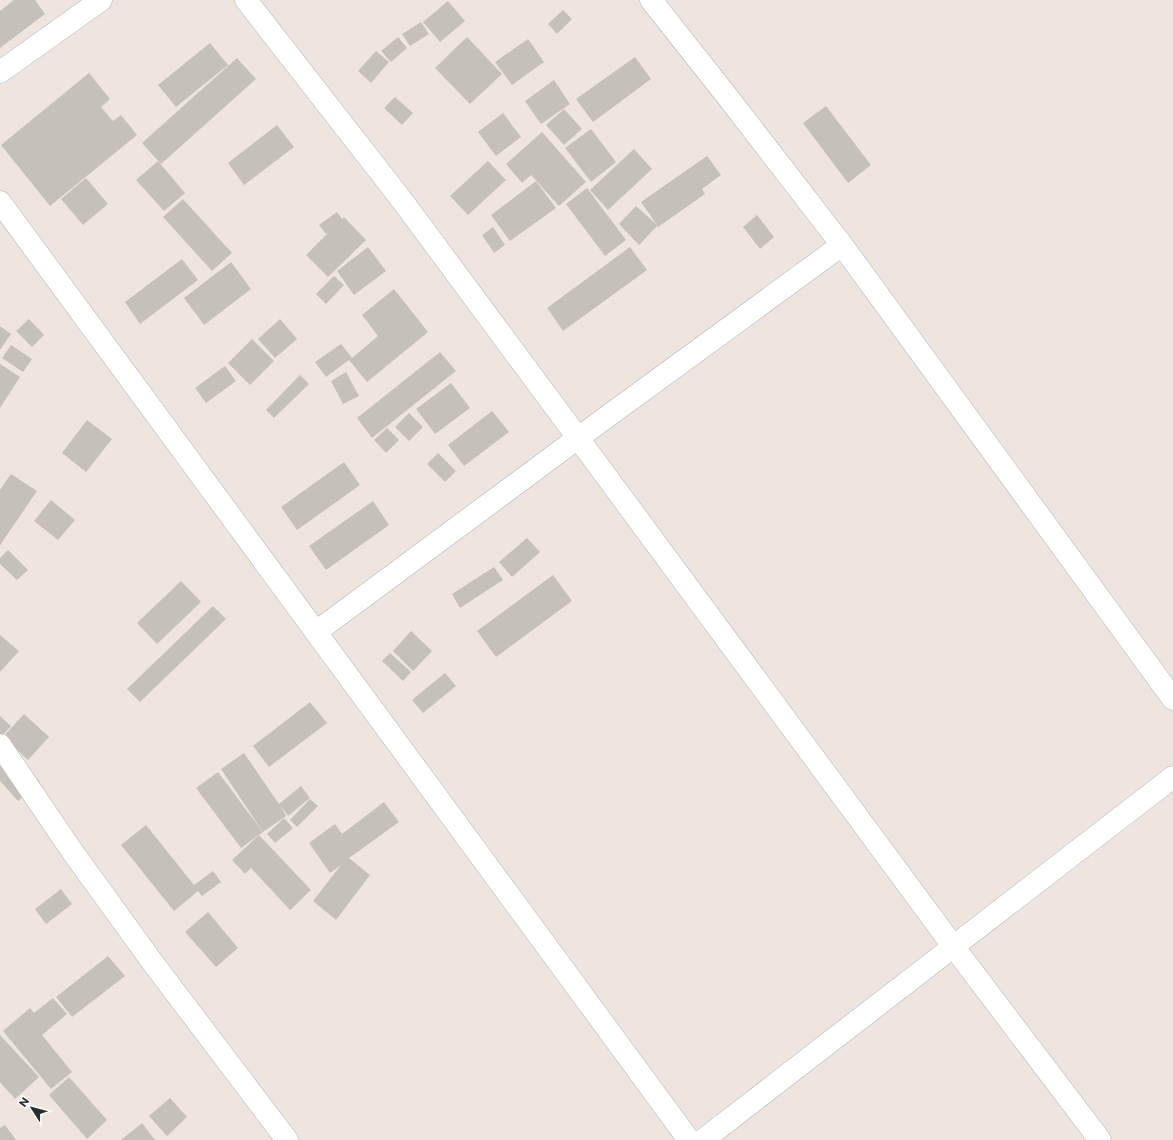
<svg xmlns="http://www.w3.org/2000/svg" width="1173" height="1140" font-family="Montserrat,sans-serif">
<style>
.building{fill:#c6c0bb}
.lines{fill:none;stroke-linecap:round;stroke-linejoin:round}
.street-casing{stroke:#aeb2bc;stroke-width:23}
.street{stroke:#fff;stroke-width:22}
</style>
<rect width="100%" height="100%" fill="#eee6de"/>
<!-- building -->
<g class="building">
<path d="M 14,0 L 35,0 L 45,14 L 0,48 L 0,11 Z"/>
<path d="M 448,1 L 465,21 L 440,42 L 423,22 Z"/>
<path d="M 563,10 L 572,19 L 557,34 L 548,24 Z"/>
<path d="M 421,22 L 429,34 L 410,46 L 402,34 Z"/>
<path d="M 398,37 L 407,48 L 391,62 L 381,51 Z"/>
<path d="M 467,37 L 502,74 L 470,104 L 435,68 Z"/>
<path d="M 528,39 L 544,62 L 512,85 L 495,62 Z"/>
<path d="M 210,43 L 228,65 L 176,107 L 158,85 Z"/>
<path d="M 376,51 L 389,62 L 371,83 L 358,71 Z"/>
<path d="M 635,57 L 651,79 L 593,122 L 576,99 Z"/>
<path d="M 237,58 L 256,79 L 161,164 L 142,143 Z"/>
<path d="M 89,73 L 110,99 L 101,107 L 113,121 L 121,115 L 137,135 L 50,206 L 1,145 Z"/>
<path d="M 554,80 L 570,104 L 541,124 L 525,101 Z"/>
<path d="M 395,97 L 413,113 L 402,125 L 384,108 Z"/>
<path d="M 826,106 L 871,165 L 848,183 L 803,123 Z"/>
<path d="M 564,109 L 582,129 L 564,145 L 546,125 Z"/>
<path d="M 503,113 L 521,137 L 496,156 L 478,132 Z"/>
<path d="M 277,125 L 294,147 L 244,185 L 228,163 Z"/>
<path d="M 591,129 L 616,162 L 591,182 L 565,148 Z"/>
<path d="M 542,132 L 586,182 L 559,206 L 531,175 L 522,183 L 506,164 Z"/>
<path d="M 634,149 L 652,169 L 608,210 L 590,190 Z"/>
<path d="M 707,156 L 721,175 L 702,189 L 705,194 L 658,227 L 657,226 L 639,245 L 619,224 L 636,206 L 657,225 L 641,202 Z"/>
<path d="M 158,161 L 185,193 L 164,211 L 136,180 Z"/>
<path d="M 488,161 L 506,180 L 468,215 L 450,196 Z"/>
<path d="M 86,178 L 108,204 L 83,225 L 61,199 Z"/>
<path d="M 536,181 L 556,208 L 510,241 L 491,215 Z"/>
<path d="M 587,188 L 626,240 L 605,256 L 566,204 Z"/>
<path d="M 183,199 L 232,253 L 212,271 L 163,217 Z"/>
<path d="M 337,212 L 342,219 L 344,217 L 366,240 L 328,277 L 306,255 L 331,230 L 326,234 L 319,225 Z"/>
<path d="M 757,215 L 774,237 L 760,249 L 743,227 Z"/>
<path d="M 493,227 L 505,245 L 494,253 L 482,235 Z"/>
<path d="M 368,247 L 386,271 L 354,295 L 337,271 Z"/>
<path d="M 630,247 L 647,270 L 563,331 L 547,308 Z"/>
<path d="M 182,259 L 198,280 L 140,324 L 125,302 Z"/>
<path d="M 231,262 L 251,289 L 204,325 L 184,298 Z"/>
<path d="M 334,276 L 344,285 L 326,304 L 316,294 Z"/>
<path d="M 394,289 L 428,332 L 367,382 L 349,360 L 326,377 L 315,362 L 341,344 L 352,358 L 378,336 L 362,315 Z"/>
<path d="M 29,319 L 44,335 L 32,347 L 16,331 Z"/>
<path d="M 280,319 L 297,339 L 275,358 L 258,339 Z"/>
<path d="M 0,326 L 11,334 L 0,350 Z"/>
<path d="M 252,339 L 274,361 L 250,385 L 228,363 Z"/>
<path d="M 11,345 L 32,359 L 23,372 L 2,358 Z"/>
<path d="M 440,352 L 456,371 L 372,438 L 357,418 Z"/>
<path d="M 0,364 L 20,377 L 0,408 Z"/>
<path d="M 225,366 L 236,381 L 206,403 L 195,388 Z"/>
<path d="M 346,372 L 359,396 L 343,404 L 331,381 Z"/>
<path d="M 300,375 L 309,384 L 274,418 L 266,410 Z"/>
<path d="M 451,383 L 470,408 L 435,434 L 416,409 Z"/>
<path d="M 492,411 L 509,432 L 464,466 L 448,445 Z"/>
<path d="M 409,413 L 423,427 L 409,441 L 395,427 Z"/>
<path d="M 87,420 L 112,439 L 86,472 L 62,453 Z"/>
<path d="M 387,428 L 399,440 L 386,453 L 374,440 Z"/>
<path d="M 438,453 L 456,471 L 445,482 L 427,464 Z"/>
<path d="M 344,462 L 360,485 L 297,530 L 281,507 Z"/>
<path d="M 11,474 L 37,491 L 0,545 L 0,490 Z"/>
<path d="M 51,500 L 75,520 L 58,540 L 34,521 Z"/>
<path d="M 373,501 L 389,525 L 326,570 L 309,546 Z"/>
<path d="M 527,538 L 540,552 L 512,577 L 499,562 Z"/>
<path d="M 8,550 L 28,570 L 17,580 L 0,564 L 0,558 Z"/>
<path d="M 494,567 L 503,580 L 460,608 L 452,594 Z"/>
<path d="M 553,575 L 572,601 L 496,657 L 477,631 Z"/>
<path d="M 181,581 L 201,602 L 157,644 L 137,623 Z"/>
<path d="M 213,606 L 226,619 L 140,702 L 127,689 Z"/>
<path d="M 411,631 L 432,651 L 413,671 L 393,651 Z"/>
<path d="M 0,635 L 19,651 L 0,672 Z"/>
<path d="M 390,653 L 411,672 L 403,681 L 382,661 Z"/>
<path d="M 445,673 L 456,686 L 423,713 L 412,700 Z"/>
<path d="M 310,702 L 327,723 L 269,767 L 253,746 Z"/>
<path d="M 24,714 L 49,737 L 28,760 L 3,737 Z"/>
<path d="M 0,716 L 11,726 L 0,738 Z"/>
<path d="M 2,739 L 40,782 L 18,801 L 0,781 L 0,740 Z"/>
<path d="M 244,753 L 279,804 L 301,786 L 310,798 L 288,816 L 280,805 L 286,816 L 263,832 L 221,769 Z"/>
<path d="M 218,772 L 263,832 L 241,848 L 196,788 Z"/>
<path d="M 310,799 L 318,806 L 297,827 L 290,820 Z"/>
<path d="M 384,802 L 399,822 L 349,858 L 370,875 L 336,920 L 313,901 L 341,865 L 330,873 L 309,843 L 335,824 L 342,834 Z"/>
<path d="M 284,818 L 293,828 L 275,843 L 267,834 Z"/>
<path d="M 146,825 L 194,885 L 213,871 L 221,882 L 202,896 L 198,891 L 174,911 L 121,845 Z"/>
<path d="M 259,835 L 311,890 L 290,910 L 251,868 L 245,874 L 232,860 Z"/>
<path d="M 61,889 L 72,904 L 46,924 L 35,909 Z"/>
<path d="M 208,912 L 238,948 L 216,967 L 185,932 Z"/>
<path d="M 108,956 L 125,976 L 72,1017 L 56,997 Z"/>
<path d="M 53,998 L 67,1014 L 42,1035 L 72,1072 L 51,1089 L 3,1031 L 30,1008 L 34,1013 Z"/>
<path d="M 0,1035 L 39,1077 L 15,1099 L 0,1082 Z"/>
<path d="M 69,1077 L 107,1120 L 87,1139 L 49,1095 Z"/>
<path d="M 170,1098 L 187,1117 L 167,1136 L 149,1116 Z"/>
<path d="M 142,1123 L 155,1140 L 121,1140 Z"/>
<path d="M 5,1125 L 16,1140 L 0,1140 L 0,1128 Z"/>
</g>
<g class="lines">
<!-- street casing -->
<g class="street-casing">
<g id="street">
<path d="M 246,0 L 401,199 L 578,438 L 953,946 L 1100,1140"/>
<path d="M 651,0 L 730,100 L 842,245 L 1173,699"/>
<path d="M 0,72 L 101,0"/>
<path d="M 0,202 L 689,1140"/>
<path d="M 316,632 L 578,438 L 842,245"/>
<path d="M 0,745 L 72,851 L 153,963 L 287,1140"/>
<path d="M 703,1140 L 1173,777"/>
</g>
</g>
<!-- street -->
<use href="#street" class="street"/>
</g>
<!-- north arrow -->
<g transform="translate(32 1108) rotate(306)" stroke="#ffffff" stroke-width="3" paint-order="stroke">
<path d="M0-3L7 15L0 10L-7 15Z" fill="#2c2c2c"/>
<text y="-6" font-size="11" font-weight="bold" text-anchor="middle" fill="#2c2c2c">N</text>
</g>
</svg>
